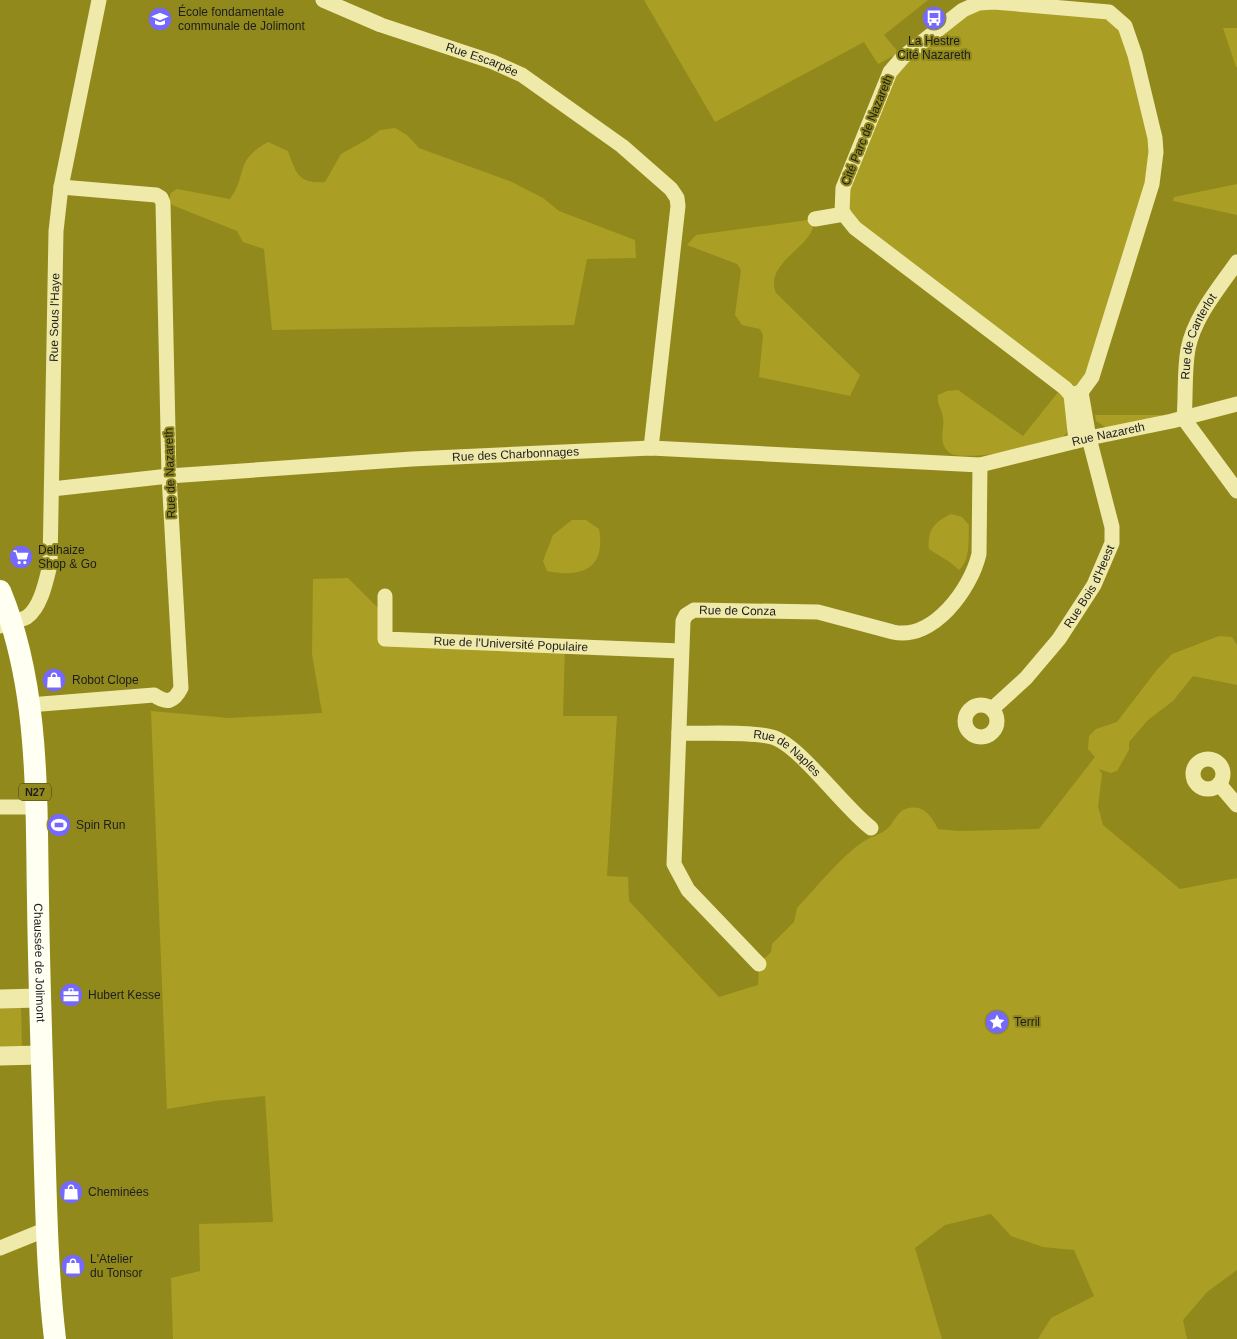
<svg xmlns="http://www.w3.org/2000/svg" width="1237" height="1339" font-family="Arial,sans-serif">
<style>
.green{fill:#aa9f24}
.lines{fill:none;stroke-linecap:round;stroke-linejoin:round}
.minor{stroke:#efe9aa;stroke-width:15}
.tertiary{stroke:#efe9aa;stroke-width:19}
.primary{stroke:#fffff2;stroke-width:22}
.labels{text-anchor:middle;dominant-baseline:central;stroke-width:4;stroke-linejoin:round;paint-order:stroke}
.shield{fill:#91891b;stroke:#403d1c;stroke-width:1}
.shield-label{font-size:11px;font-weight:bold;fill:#1d1d1d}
.poi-label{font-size:12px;fill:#1d1d1d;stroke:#91891b;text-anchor:start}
.street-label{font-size:12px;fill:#1d1d1d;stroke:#91891b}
</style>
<rect width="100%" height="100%" fill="#91891b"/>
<!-- green -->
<g class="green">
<path d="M 644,0 L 928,0 L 884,35 L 899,53 L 878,64 L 864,42 L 715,122 Z"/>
<path d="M 971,6 L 1117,15 L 1157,153 L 1083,397 L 855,230 L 842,196 L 897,65 Z"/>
<path d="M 1223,28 L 1237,28 L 1237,67 L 1236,67 Z"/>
<path d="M 395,128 L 407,135 L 419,148 L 512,182 L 543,198 L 559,211 L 635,240 L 636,258 L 587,259 L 574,325 L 272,330 L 264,249 L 243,242 L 237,231 L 172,205 L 169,199 L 171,193 L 177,189 L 230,199 C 249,172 233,162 268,142 L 288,151 C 296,174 299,184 325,182 L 341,154 L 368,139 L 380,130 Z"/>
<path d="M 1237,184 L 1237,215 L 1173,201 L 1174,197 Z"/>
<path d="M 815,219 C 814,225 812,232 808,237 C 795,254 766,269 776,293 L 860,375 L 850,396 L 759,377 L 763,335 L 760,329 L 742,325 L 735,315 L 741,270 L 737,264 L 687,245 L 696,235 Z"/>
<path d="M 958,390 L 1023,436 L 1059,391 L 1067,399 L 1070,427 C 1068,432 1065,436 1060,439 C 1046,447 963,462 950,453 C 937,444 945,428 943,417 C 941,407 937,405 938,395 L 947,391 Z"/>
<path d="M 1095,415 L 1160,415 L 1172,421 L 1110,430 L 1096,421 Z"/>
<path d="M 951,514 L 962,517 L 969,525 C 968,539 971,560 959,570 C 949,560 940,557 929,549 C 927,531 934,522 951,514 Z"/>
<path d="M 572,520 L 586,520 L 599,529 C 606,569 582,578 547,571 L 543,561 L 553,535 Z"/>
<path d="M 348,578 L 385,615 L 385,639 L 565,646 L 563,716 L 617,716 L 607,876 L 628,877 L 629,901 L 719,997 L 758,985 L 759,964 L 771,952 L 772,944 L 794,922 L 797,908 C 815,889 840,858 860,844 C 868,837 879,836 887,829 C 895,822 897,810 909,808 C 924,805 932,817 938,829 L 958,831 L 1039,829 L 1095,757 L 1088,749 L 1089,736 L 1096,729 L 1117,722 L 1156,671 L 1172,654 L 1219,636 L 1232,637 L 1237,645 L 1237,685 L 1193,676 L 1173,701 L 1148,720 L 1129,742 L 1129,750 L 1117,771 L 1111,773 L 1099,769 L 1102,774 L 1098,806 L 1103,825 L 1180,889 L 1237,878 L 1237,1270 L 1207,1292 L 1183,1320 L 1187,1339 L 1038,1339 L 1051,1318 L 1094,1296 L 1074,1250 L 1043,1247 L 1011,1236 L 991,1214 L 945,1225 L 915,1248 L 942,1339 L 173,1339 L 171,1278 L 200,1271 L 199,1224 L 273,1222 L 265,1096 L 215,1101 L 167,1109 L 151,711 L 229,718 L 322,713 L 312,654 L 313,579 Z"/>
<path d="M 21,1007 L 22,1048 L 0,1048 L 0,1008 Z"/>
</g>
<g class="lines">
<!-- minor -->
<g class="minor">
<path id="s1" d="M 323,0 L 381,25 L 493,62 L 522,75 L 622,146 L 671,189 L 677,198 L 678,206 L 651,448"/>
<path d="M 815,219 L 844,214"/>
<path d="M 1071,395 L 1081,392 L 1092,377 L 1152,184 L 1156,152 L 1155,138 L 1135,55 L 1125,26 L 1109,12 L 994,2 L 979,3 L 963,10 L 903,57 L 890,72 L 843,188 L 842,212 L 855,228 L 1065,388 L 1071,395 L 1076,441"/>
<path id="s2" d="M 1184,419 C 1186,396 1184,372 1188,349 C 1194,317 1219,288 1237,262"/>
<path d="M 1184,419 L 1237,491"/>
<path id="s3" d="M 52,489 L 169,476 L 412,459 L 651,448 L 980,465 L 1089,438 L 1172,421 L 1237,404"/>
<path id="s4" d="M 385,596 L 385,639 L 681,651"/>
<path id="s5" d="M 0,626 C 8,623 20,621 27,617 C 41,607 46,581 50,565 L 56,231 L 61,187 L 99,0"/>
<circle cx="981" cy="721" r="16"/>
<path d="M 29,705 L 154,695 C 167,704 174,702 181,688 L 169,476 L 163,203 L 161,198 L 156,195 L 61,187"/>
<path id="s6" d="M 992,709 L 1026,678 L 1059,639 L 1094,585 L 1112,543 L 1112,527 L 1089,438 L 1081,392"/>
<path id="s7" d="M 679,733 C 704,734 749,731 772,737 C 799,744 843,807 871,828"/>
<circle cx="1208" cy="774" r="15"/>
<path d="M 1219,784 L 1237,805"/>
<path d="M 0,807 L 36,807"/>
<path id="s8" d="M 759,964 L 688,890 L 674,864 L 683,621 L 686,615 L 694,610 L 818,612 L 893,632 C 933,641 971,589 979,554 L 980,465"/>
<path d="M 0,1248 L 47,1229"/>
</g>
<!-- tertiary -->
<g class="tertiary">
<path d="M 0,999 L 39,998"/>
<path d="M 0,1056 L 41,1055"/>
</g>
<!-- primary -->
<path class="primary" id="s9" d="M 0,591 C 40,688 36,798 38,901 C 39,979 42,1057 44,1135 C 46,1203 47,1271 55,1339"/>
</g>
<!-- icons -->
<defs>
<g id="bus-disc" transform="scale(1.25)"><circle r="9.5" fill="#7468ff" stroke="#91891b"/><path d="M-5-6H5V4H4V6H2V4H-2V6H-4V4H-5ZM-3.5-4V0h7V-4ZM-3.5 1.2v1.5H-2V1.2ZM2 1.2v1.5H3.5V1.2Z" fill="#fff"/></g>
<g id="school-disc" transform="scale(1.25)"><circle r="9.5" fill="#7468ff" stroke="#91891b"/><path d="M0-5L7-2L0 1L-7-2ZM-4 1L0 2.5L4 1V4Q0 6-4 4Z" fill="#fff"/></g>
<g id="supermarket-disc" transform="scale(1.25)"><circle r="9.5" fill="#7468ff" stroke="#91891b"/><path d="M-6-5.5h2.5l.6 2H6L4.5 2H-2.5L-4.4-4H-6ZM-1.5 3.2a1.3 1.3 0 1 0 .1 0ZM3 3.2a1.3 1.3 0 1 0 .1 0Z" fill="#fff"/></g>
<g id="shop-disc" transform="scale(1.25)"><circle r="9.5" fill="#7468ff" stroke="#91891b"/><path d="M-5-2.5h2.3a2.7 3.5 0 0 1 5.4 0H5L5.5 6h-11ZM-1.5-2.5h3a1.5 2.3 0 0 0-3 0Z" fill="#fff"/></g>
<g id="stadium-disc" transform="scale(1.25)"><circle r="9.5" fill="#7468ff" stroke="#91891b"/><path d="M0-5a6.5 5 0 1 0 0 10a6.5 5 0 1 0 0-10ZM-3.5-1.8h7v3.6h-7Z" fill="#fff"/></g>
<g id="office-disc" transform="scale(1.25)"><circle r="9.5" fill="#7468ff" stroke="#91891b"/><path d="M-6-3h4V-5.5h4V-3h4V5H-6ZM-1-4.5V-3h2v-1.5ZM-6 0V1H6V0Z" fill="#fff"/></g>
<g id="sight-disc" transform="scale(1.25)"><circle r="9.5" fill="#7468ff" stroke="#91891b"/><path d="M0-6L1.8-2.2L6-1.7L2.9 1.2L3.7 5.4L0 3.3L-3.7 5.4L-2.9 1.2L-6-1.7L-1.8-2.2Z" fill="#fff"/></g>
</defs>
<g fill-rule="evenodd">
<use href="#bus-disc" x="934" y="18"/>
<use href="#school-disc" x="160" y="19"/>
<use href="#supermarket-disc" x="21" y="557"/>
<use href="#shop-disc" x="54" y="680"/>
<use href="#stadium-disc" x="59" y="825"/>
<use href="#office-disc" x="71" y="995"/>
<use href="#sight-disc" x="997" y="1022"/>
<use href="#shop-disc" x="71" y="1192"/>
<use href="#shop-disc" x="73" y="1266"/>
</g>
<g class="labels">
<!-- shield labels -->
<rect class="shield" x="19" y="783.5" width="32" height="17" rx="4"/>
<g class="shield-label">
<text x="35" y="792">N27</text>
</g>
<!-- poi labels -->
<g class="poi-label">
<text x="178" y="12">École fondamentale<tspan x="178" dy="14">communale de Jolimont</tspan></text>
<text x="934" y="41" text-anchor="middle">La Hestre<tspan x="934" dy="14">Cité Nazareth</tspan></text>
<text x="38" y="550">Delhaize<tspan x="38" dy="14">Shop &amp; Go</tspan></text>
<text x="72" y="680">Robot Clope</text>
<text x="76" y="825">Spin Run</text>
<text x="88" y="995">Hubert Kesse</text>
<text x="1014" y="1022">Terril</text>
<text x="88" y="1192">Cheminées</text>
<text x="90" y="1259">L'Atelier<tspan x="90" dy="14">du Tonsor</tspan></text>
</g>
<!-- street labels -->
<g class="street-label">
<text stroke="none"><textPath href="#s1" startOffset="170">Rue Escarpée</textPath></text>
<text transform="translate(867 130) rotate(-68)">Cité Parc de Nazareth</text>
<text stroke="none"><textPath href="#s5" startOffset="334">Rue Sous l'Haye</textPath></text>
<text stroke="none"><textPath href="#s2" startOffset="85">Rue de Canterlot</textPath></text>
<text stroke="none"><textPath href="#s3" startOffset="1062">Rue Nazareth</textPath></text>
<text stroke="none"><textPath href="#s3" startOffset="465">Rue des Charbonnages</textPath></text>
<text transform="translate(170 473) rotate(-92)">Rue de Nazareth</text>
<text stroke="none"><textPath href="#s6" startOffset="158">Rue Bois d'Heest</textPath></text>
<text stroke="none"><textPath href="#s8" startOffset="435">Rue de Conza</textPath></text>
<text stroke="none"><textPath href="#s4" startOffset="169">Rue de l'Université Populaire</textPath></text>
<text stroke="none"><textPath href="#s7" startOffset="114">Rue de Naples</textPath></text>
<text stroke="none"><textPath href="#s9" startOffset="376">Chaussée de Jolimont</textPath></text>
</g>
</g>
</svg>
